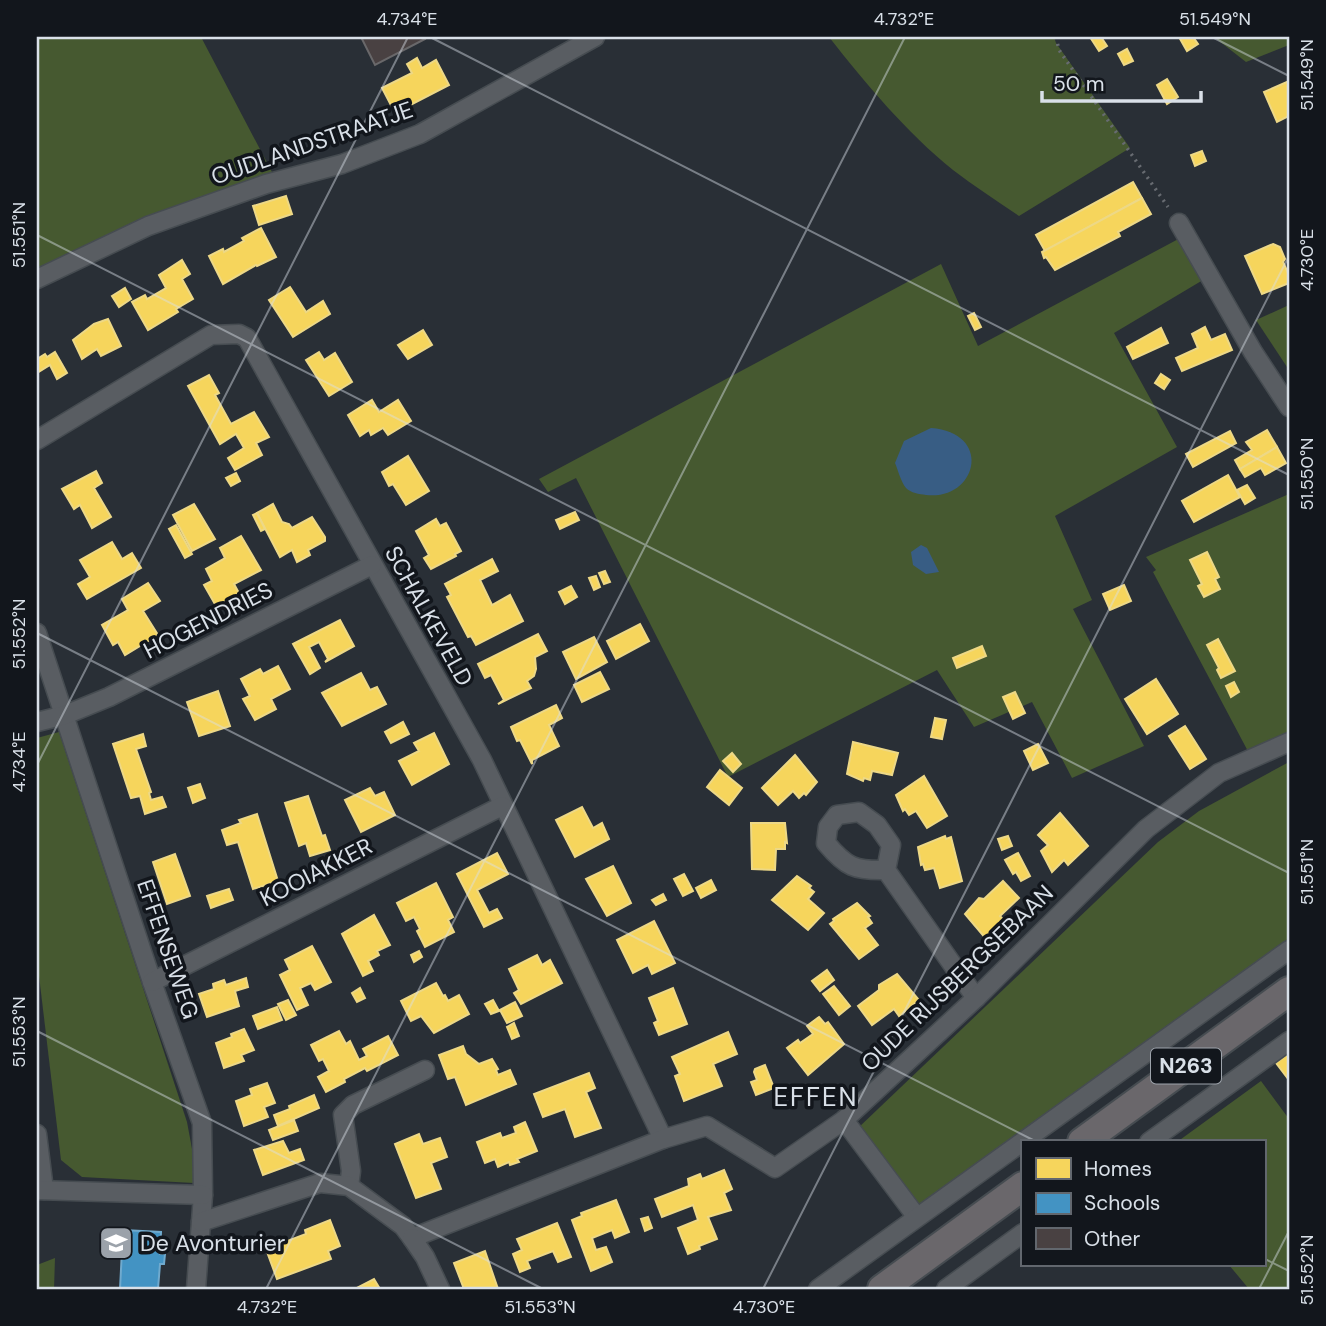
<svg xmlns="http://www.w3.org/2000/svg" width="1326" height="1326" font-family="'DM Sans',sans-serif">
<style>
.green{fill:#465930}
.water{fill:#385d84}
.homes{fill:#f6d55c;stroke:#edd886;stroke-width:2}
.schools{fill:#4393c3;stroke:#70aace;stroke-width:2}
.building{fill:#494142;stroke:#69686a;stroke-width:2}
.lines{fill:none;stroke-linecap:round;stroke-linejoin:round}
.minor-casing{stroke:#464c51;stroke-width:21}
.primary-casing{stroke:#464c51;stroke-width:32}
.path{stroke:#676b71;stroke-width:3.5;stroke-dasharray:2 5;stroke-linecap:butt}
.minor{stroke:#595d62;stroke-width:18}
.primary{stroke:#6a676b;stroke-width:28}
.ticks{fill:none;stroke:#d9e0e8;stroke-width:2;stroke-opacity:0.45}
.labels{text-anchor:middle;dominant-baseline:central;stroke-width:7;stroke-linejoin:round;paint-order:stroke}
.shield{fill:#12161c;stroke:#9da3ab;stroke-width:2}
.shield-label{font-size:21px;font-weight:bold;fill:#d9e0e8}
.street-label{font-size:23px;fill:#d9e0e8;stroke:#12161c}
.poi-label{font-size:23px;fill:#d9e0e8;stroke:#12161c;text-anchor:start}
.quarter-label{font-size:26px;letter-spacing:2px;fill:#d9e0e8;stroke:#12161c}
.neatline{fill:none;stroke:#d9e0e8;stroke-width:2.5}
.ticks-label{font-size:18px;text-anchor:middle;fill:#d9e0e8}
</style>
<rect width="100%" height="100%" fill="#292f36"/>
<!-- green -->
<g class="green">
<path d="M 37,37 L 201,37 L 273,174 L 131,223 L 37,272 Z"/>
<path d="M 829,37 L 1054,37 L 1056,43 L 1130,148 L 1019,216 C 997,201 974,186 953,170 C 906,132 866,84 829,37 Z"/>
<path d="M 1214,37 L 1289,37 L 1289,45 L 1246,62 Z"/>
<path d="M 1184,236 L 1208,277 L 1114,333 L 1177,447 L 1055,516 L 1092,600 L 1073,609 L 1144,746 L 1072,778 L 1032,702 L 974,727 L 937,670 L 728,777 L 576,478 L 548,492 L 539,479 L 941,264 L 978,346 Z"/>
<path d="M 1289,305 L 1289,370 L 1256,320 Z"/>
<path d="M 1289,494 L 1289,738 L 1251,757 L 1153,572 L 1156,570 L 1146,557 Z"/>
<path d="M 59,732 L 187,1122 L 195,1165 L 194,1183 L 82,1177 L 61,1160 L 37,959 L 37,738 Z"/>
<path d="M 1289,762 L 1289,938 L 920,1206 L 857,1129 L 1158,842 L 1199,811 Z"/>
<path d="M 1261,1081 L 1289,1119 L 1289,1289 L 1249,1289 L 1229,1265 L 1265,1265 L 1265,1142 L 1177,1142 Z"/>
<path d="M 55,1258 L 54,1289 L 37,1289 L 37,1265 Z"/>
</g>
<!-- water -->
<g class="water">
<path d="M 931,428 C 994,433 977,501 926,495 C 919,494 911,493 906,488 C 901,482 898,470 895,463 L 904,441 Z"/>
<path d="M 921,545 L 927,548 L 939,572 L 926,574 L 913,565 L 911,552 Z"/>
</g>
<!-- homes -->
<g class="homes">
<path d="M 1090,37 L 1101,37 L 1107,46 L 1099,51 Z"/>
<path d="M 1179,37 L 1193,37 L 1198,44 L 1187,51 Z"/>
<path d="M 1127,49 L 1133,61 L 1124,65 L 1118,54 Z"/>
<path d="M 417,58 L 422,68 L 436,60 L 449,85 L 395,113 L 382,88 L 412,73 L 407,64 Z"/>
<path d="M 1167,79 L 1178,97 L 1167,104 L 1157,85 Z"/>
<path d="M 1289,81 L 1289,116 L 1277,122 L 1264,92 Z"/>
<path d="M 1202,151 L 1206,161 L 1195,166 L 1191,155 Z"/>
<path d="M 1133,182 L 1142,198 L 1045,251 L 1036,235 Z"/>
<path d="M 286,196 L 292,214 L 259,225 L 253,206 Z"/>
<path d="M 1142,198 L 1151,214 L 1118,232 L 1120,236 L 1055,270 L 1046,257 L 1044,258 L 1042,252 Z"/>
<path d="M 261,228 L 276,257 L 257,266 L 256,265 L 223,284 L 209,256 L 223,249 L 224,252 L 244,241 L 242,238 Z"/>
<path d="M 1273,244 L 1280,247 L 1285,259 L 1283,262 L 1289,275 L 1289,283 L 1262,294 L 1245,256 Z"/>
<path d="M 182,260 L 190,274 L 182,279 L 193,299 L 176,309 L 178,312 L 148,330 L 132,302 L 145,295 L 147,299 L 166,288 L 159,275 Z"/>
<path d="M 290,287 L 306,312 L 323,301 L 330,314 L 293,337 L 269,300 Z"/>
<path d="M 125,288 L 131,299 L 119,307 L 112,296 Z"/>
<path d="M 974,313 L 981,327 L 975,330 L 968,316 Z"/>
<path d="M 108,319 L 121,346 L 101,356 L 97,349 L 82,359 L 73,340 L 94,324 Z"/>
<path d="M 1205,327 L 1211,340 L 1225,334 L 1232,350 L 1182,371 L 1176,358 L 1198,348 L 1192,334 Z"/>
<path d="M 1161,328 L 1168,343 L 1133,359 L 1127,347 Z"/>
<path d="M 423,330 L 432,345 L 408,359 L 398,345 Z"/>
<path d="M 55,352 L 67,373 L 57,379 L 50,365 L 37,373 L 37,359 L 45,354 L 47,357 Z"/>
<path d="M 319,352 L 324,360 L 335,353 L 352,382 L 329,396 L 306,360 Z"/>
<path d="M 1161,374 L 1170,380 L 1164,389 L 1155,383 Z"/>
<path d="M 209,375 L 219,393 L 215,395 L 231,424 L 254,412 L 269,437 L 256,443 L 262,455 L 235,470 L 228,458 L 244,448 L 236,434 L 220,444 L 188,386 Z"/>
<path d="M 372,400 L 379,412 L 398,400 L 411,421 L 388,435 L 383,428 L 371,435 L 369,430 L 360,436 L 348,415 Z"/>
<path d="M 1267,430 L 1277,447 L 1240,469 L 1235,460 L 1252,450 L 1246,442 Z"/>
<path d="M 1230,431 L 1236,443 L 1193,467 L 1186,454 Z"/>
<path d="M 1277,447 L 1286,463 L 1265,475 L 1261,468 L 1245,477 L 1240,469 Z"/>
<path d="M 408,456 L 429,491 L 406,505 L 393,484 L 389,486 L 382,472 Z"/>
<path d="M 96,471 L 102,483 L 94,488 L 111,517 L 92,528 L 80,505 L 74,509 L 62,489 Z"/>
<path d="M 236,473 L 240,481 L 231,486 L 226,478 Z"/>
<path d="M 1228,475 L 1240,497 L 1194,522 L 1182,501 Z"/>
<path d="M 1247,485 L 1255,498 L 1245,504 L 1237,490 Z"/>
<path d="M 194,504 L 215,539 L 192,551 L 173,515 Z"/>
<path d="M 273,504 L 282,522 L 289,524 L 292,528 L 312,517 L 325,537 L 325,541 L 308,550 L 310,555 L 297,562 L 292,550 L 280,557 L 257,513 Z"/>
<path d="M 575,512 L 579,520 L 560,529 L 556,520 Z"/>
<path d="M 257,513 L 265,529 L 261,531 L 253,515 Z"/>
<path d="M 436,519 L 440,526 L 446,523 L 461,551 L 455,554 L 456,556 L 431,569 L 424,558 L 429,555 L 416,531 Z"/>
<path d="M 176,525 L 192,554 L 185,558 L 169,529 Z"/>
<path d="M 241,536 L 261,570 L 234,584 L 239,593 L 216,606 L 204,585 L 212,581 L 206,569 L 225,558 L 220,548 Z"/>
<path d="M 112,542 L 122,559 L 132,553 L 141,568 L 87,599 L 78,584 L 90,577 L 80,560 Z"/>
<path d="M 1207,552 L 1219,577 L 1215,579 L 1220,589 L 1204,597 L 1198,586 L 1202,584 L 1190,560 Z"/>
<path d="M 492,559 L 498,571 L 480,580 L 492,605 L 510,595 L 523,621 L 476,645 L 471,636 L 468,637 L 447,597 L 451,595 L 445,584 Z"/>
<path d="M 605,571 L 610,582 L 604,584 L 599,573 Z"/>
<path d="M 596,576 L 600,587 L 594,590 L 589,578 Z"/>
<path d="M 148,583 L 160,601 L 143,611 L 158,635 L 125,655 L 118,642 L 113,645 L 102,625 L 128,610 L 122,599 Z"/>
<path d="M 1124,585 L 1131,601 L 1110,610 L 1103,594 Z"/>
<path d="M 571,586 L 577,597 L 565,604 L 559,592 Z"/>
<path d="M 340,620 L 354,646 L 325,662 L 328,659 L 319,642 L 309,647 L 320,668 L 310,674 L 293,644 Z"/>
<path d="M 640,624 L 649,641 L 616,659 L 607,641 Z"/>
<path d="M 538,634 L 547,651 L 535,657 L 536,669 L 534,676 L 527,681 L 531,688 L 498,704 L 504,700 L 491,675 L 485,678 L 478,664 Z"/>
<path d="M 594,637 L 607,662 L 576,679 L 563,652 Z"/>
<path d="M 1218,639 L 1235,671 L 1221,678 L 1217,670 L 1219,668 L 1207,645 Z"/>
<path d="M 982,646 L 986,656 L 957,668 L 953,658 Z"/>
<path d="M 278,666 L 290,689 L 271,699 L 276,709 L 255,720 L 243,699 L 250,696 L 241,679 L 260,669 L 263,674 Z"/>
<path d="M 600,672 L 609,689 L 582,702 L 574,685 Z"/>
<path d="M 361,673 L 370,690 L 377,687 L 386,704 L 342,726 L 322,693 Z"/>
<path d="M 1156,679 L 1178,714 L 1147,734 L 1125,699 Z"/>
<path d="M 1234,682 L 1239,692 L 1231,697 L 1226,686 Z"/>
<path d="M 218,691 L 230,726 L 199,736 L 187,702 Z"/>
<path d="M 1015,692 L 1025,713 L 1013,719 L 1003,697 Z"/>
<path d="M 556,705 L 562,718 L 549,725 L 559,746 L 532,760 L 532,764 L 520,740 L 517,741 L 511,727 Z"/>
<path d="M 935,718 L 946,720 L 942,739 L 931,737 Z"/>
<path d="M 403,722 L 409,734 L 391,743 L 385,732 Z"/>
<path d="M 1185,726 L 1206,759 L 1190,769 L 1169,736 Z"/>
<path d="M 434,733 L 449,764 L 412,785 L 399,761 L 419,751 L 414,743 Z"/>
<path d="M 143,734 L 146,746 L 136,749 L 151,792 L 149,793 L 151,800 L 162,797 L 166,807 L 145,814 L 140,796 L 131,798 L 113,744 Z"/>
<path d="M 853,742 L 898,753 L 892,775 L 872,771 L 870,780 L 864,778 L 863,781 L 847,774 Z"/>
<path d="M 1038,744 L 1048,763 L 1033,770 L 1024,751 Z"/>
<path d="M 732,753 L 741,764 L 733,772 L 723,761 Z"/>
<path d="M 795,755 L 817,782 L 806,795 L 804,793 L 799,798 L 793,791 L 778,805 L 762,788 Z"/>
<path d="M 720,770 L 742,788 L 729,805 L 707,787 Z"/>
<path d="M 924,776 L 947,816 L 927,828 L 916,811 L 909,815 L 905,809 L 903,811 L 896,795 Z"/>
<path d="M 200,784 L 205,798 L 193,803 L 188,788 Z"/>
<path d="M 370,788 L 375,796 L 384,792 L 395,815 L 361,832 L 345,800 Z"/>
<path d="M 308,796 L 322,836 L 325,835 L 330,850 L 310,856 L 306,843 L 299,846 L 285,803 Z"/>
<path d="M 582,807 L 593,828 L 602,823 L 609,839 L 575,857 L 556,820 Z"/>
<path d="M 1060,813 L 1088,846 L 1068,865 L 1064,860 L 1052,872 L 1041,851 L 1048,845 L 1038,835 Z"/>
<path d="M 257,814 L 278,881 L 253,889 L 238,842 L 227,845 L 222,830 L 241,823 L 239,820 Z"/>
<path d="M 751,823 L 785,823 L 787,843 L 785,842 L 785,849 L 776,849 L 775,870 L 752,869 Z"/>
<path d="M 945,836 L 946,839 L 951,837 L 962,881 L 940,888 L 934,868 L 925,870 L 923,864 L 921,865 L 918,847 Z"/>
<path d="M 1008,836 L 1012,846 L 1002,850 L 998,839 Z"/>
<path d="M 497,853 L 508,874 L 477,890 L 489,913 L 497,909 L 502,918 L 484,927 L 457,874 Z"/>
<path d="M 1018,853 L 1030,876 L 1021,881 L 1016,872 L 1013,874 L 1005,860 Z"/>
<path d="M 175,854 L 190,896 L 167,904 L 153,862 Z"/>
<path d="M 613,866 L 631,903 L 607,916 L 586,879 Z"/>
<path d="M 684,874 L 693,891 L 683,896 L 674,879 Z"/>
<path d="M 797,876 L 811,886 L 809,888 L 814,892 L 808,899 L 824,913 L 808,930 L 772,900 Z"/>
<path d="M 711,880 L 716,890 L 701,898 L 696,888 Z"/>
<path d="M 1003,881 L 1019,898 L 1000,916 L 1006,923 L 987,940 L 965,914 L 979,898 L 984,899 Z"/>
<path d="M 436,883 L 453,917 L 448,920 L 454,932 L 425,947 L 417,931 L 420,929 L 414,917 L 406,921 L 397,903 Z"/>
<path d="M 229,889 L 233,900 L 211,908 L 207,896 Z"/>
<path d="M 663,894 L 666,900 L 656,905 L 652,900 Z"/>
<path d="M 857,903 L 870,916 L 868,917 L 872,923 L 865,928 L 878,945 L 859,959 L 830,924 L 834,921 L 833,919 Z"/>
<path d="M 374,915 L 390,945 L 377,951 L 379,955 L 368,961 L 373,971 L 363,976 L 342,934 Z"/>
<path d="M 654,921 L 675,963 L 652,974 L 648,965 L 633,973 L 617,940 Z"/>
<path d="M 312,946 L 331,982 L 315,990 L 311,983 L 300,988 L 308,1005 L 297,1010 L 280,975 L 290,970 L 285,960 Z"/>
<path d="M 419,951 L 422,957 L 414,962 L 411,955 Z"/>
<path d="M 537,955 L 542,965 L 550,960 L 562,983 L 521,1004 L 514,993 L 519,990 L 509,969 Z"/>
<path d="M 827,970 L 834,980 L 820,991 L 812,981 Z"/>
<path d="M 897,974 L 919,1000 L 899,1016 L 894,1009 L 872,1025 L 858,1006 L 879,990 L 879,985 Z"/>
<path d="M 246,978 L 248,987 L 235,991 L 239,1006 L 207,1017 L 199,994 L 214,989 L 213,984 L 224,980 L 226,985 Z"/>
<path d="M 436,983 L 443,996 L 445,995 L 448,1001 L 459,995 L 469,1014 L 434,1033 L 421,1016 L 411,1021 L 401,1001 Z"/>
<path d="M 834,986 L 850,1006 L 839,1015 L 823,994 Z"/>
<path d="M 360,988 L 365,998 L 357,1002 L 352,993 Z"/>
<path d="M 673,988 L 687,1024 L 659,1035 L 654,1023 L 658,1021 L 649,998 Z"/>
<path d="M 288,1000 L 296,1015 L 286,1020 L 278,1004 Z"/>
<path d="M 493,1000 L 499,1011 L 491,1014 L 485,1004 Z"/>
<path d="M 515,1002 L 522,1016 L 507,1023 L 500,1010 Z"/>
<path d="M 277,1007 L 282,1020 L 258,1029 L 253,1016 Z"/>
<path d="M 819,1017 L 825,1024 L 828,1022 L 844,1044 L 808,1075 L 787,1048 L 798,1040 L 800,1043 L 813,1034 L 807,1026 Z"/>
<path d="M 514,1023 L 519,1036 L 512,1039 L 507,1027 Z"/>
<path d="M 244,1029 L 254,1050 L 241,1055 L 244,1061 L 224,1068 L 216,1043 L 232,1037 L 231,1034 Z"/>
<path d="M 339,1031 L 346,1044 L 350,1041 L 359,1060 L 367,1056 L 363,1049 L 388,1036 L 398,1055 L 367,1071 L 365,1068 L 344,1079 L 345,1082 L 326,1092 L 318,1077 L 329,1071 L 323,1059 L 319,1061 L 311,1045 Z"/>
<path d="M 728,1032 L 737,1054 L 713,1064 L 722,1086 L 684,1101 L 675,1076 L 680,1074 L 672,1057 Z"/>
<path d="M 463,1046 L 466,1054 L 479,1064 L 492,1059 L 498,1069 L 496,1070 L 498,1075 L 510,1070 L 516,1084 L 466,1105 L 455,1077 L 448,1079 L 439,1055 Z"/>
<path d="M 1289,1053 L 1289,1080 L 1276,1063 Z"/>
<path d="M 765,1065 L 774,1088 L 756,1095 L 751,1082 L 757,1080 L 754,1072 L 755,1069 Z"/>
<path d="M 589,1073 L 595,1088 L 586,1092 L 601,1128 L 575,1137 L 565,1109 L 543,1117 L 534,1094 Z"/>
<path d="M 267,1083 L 275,1103 L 264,1107 L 268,1117 L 244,1126 L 236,1101 L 252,1095 L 250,1089 Z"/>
<path d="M 314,1095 L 319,1108 L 278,1126 L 274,1115 L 290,1109 L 289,1106 Z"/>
<path d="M 294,1120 L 298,1131 L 273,1140 L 269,1130 Z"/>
<path d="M 525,1122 L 537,1151 L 517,1159 L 519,1162 L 510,1165 L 509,1162 L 498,1167 L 495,1159 L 485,1163 L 477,1142 L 500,1133 L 502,1138 L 516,1133 L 514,1127 Z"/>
<path d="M 419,1134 L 423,1144 L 440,1138 L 447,1157 L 431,1163 L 441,1189 L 416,1198 L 395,1144 Z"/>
<path d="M 283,1141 L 289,1153 L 300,1149 L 304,1160 L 263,1175 L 254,1150 Z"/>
<path d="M 724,1170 L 732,1189 L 724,1193 L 731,1210 L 708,1217 L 717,1239 L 699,1246 L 700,1249 L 688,1254 L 678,1228 L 698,1220 L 693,1205 L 662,1217 L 655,1199 L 689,1186 L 688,1179 L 700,1174 L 702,1179 Z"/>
<path d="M 616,1200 L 629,1232 L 615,1238 L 612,1230 L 592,1238 L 596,1250 L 606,1247 L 612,1262 L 591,1271 L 572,1220 L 582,1216 L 581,1213 Z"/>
<path d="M 648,1217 L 652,1228 L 645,1231 L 641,1219 Z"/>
<path d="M 330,1220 L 340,1246 L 328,1251 L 331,1259 L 277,1279 L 266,1249 L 306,1234 L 305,1230 Z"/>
<path d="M 557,1223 L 571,1257 L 558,1262 L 553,1251 L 527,1261 L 530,1268 L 520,1272 L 513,1254 L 522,1250 L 517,1239 Z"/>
<path d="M 485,1251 L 498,1289 L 464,1289 L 454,1263 Z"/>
<path d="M 374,1279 L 380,1289 L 355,1289 Z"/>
</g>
<!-- schools -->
<path class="schools" d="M 123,1230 L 161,1232 L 160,1254 L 165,1254 L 164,1264 L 160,1264 L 158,1289 L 120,1289 Z"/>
<!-- building -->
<path class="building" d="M 361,37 L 424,37 L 425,39 L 375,65 Z"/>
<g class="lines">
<!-- minor casing -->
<g class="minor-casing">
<g id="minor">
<path d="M 1179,223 L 1253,352 L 1289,407"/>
<path d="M 37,279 L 148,226 L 266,184 L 342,164 L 420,134 L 595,37"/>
<path d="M 37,440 L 211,335 L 239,334 L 247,338 L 482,760 L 663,1139"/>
<path d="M 37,633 L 152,982 L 202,1123 L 203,1195 L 196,1289"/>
<path d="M 37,722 L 65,715 L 109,697 L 372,565"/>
<path d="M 886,870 C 855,871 846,867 826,843 L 828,827 L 837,815 L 859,812 L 877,825 L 891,845 L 886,870 L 976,998"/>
<path d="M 152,982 L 502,806"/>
<path d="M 844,1120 L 916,1216"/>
<path d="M 37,1134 L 44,1190"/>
<path d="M 1149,1142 L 1289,1041"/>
<path d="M 349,1186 L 351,1171 L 343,1115 L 353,1105 L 425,1070"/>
<path d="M 37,1190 L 203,1195"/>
<path d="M 201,1222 L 320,1183 L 349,1186 L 403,1226 L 412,1238 L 663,1139 L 707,1126 L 775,1168 L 844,1120 L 976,998 L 1146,829 L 1219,773 L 1289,742"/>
<path d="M 412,1238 L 425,1257 L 440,1289"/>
<path d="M 818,1289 L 1289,950"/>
<path d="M 946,1289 L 1023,1233"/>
</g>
</g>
<!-- primary casing -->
<g class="primary-casing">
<g id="primary">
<path d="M 1082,1142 L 1289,991"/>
<path d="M 882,1289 L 1023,1186"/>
</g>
</g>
<!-- path -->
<path class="path" d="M 1056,37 L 1059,50 L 1168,207"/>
<!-- minor -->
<use href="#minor" class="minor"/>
<!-- primary -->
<use href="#primary" class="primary"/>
</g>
<!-- ticks -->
<path class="ticks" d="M 430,37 L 1289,475M 1212,37 L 1289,76M 37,235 L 1289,873M 37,633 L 1037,1142M 37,765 L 408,37M 37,1031 L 543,1289M 1265,1259 L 1289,1271M 266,1289 L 905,37M 763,1289 L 1289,256M 1259,1289 L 1289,1231"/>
<!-- icons -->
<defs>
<g id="school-square" transform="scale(1.75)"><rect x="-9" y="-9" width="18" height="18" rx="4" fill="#9ba2aa" stroke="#12161c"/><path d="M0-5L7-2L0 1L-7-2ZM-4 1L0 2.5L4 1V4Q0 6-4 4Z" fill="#fff"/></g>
</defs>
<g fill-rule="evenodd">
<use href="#school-square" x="116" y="1243"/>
</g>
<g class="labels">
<!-- shield labels -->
<rect class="shield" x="1151" y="1048.5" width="70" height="35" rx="5"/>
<g class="shield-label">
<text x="1186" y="1066">N263</text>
</g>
<!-- street labels -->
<g class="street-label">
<text transform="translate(312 143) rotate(-19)">OUDLANDSTRAATJE</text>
<text transform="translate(429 616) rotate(61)">SCHALKEVELD</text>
<text transform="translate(208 620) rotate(-27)">HOGENDRIES</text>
<text transform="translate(316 872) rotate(-27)">KOOIAKKER</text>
<text transform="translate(168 949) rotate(71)">EFFENSEWEG</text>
<text transform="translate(957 978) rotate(-44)">OUDE RIJSBERGSEBAAN</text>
</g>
<!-- poi labels -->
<g class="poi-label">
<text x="140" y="1243">De Avonturier</text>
</g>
<!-- quarter labels -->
<g class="quarter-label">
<text x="816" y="1097">EFFEN</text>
</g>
</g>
<!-- border -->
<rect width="1326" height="1326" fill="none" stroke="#12161c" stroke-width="77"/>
<!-- legend -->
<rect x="1021" y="1140" width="245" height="126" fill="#12161c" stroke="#62676e" stroke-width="2"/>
<rect x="1036" y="1158" width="35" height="21" fill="#f6d55c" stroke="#62676e" stroke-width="2"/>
<text x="1084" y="1176" font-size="21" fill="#d9e0e8">Homes</text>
<rect x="1036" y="1193" width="35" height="21" fill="#4393c3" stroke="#62676e" stroke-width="2"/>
<text x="1084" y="1210" font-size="21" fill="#d9e0e8">Schools</text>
<rect x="1036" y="1228" width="35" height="21" fill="#494142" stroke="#62676e" stroke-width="2"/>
<text x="1084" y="1246" font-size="21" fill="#d9e0e8">Other</text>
<!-- scale -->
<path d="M1042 91v10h159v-10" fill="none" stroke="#d9e0e8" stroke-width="3.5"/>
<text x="1053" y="91" font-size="21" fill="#d9e0e8" stroke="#12161c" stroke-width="5" paint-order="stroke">50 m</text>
<rect x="38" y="38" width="1250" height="1250" class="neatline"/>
<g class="ticks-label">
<text x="407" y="25">4.734°E</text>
<text x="904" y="25">4.732°E</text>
<text x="1215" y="25">51.549°N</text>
<text transform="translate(1307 75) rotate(-90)" y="6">51.549°N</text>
<text transform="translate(19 235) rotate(-90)" y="6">51.551°N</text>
<text transform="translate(1307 260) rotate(-90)" y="6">4.730°E</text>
<text transform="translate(1307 474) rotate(-90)" y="6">51.550°N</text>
<text transform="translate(19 634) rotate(-90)" y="6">51.552°N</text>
<text transform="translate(19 762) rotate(-90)" y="6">4.734°E</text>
<text transform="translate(1307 872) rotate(-90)" y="6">51.551°N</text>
<text transform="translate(19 1032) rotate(-90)" y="6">51.553°N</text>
<text transform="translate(1307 1270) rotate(-90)" y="6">51.552°N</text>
<text x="267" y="1313">4.732°E</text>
<text x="540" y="1313">51.553°N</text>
<text x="764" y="1313">4.730°E</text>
</g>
</svg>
